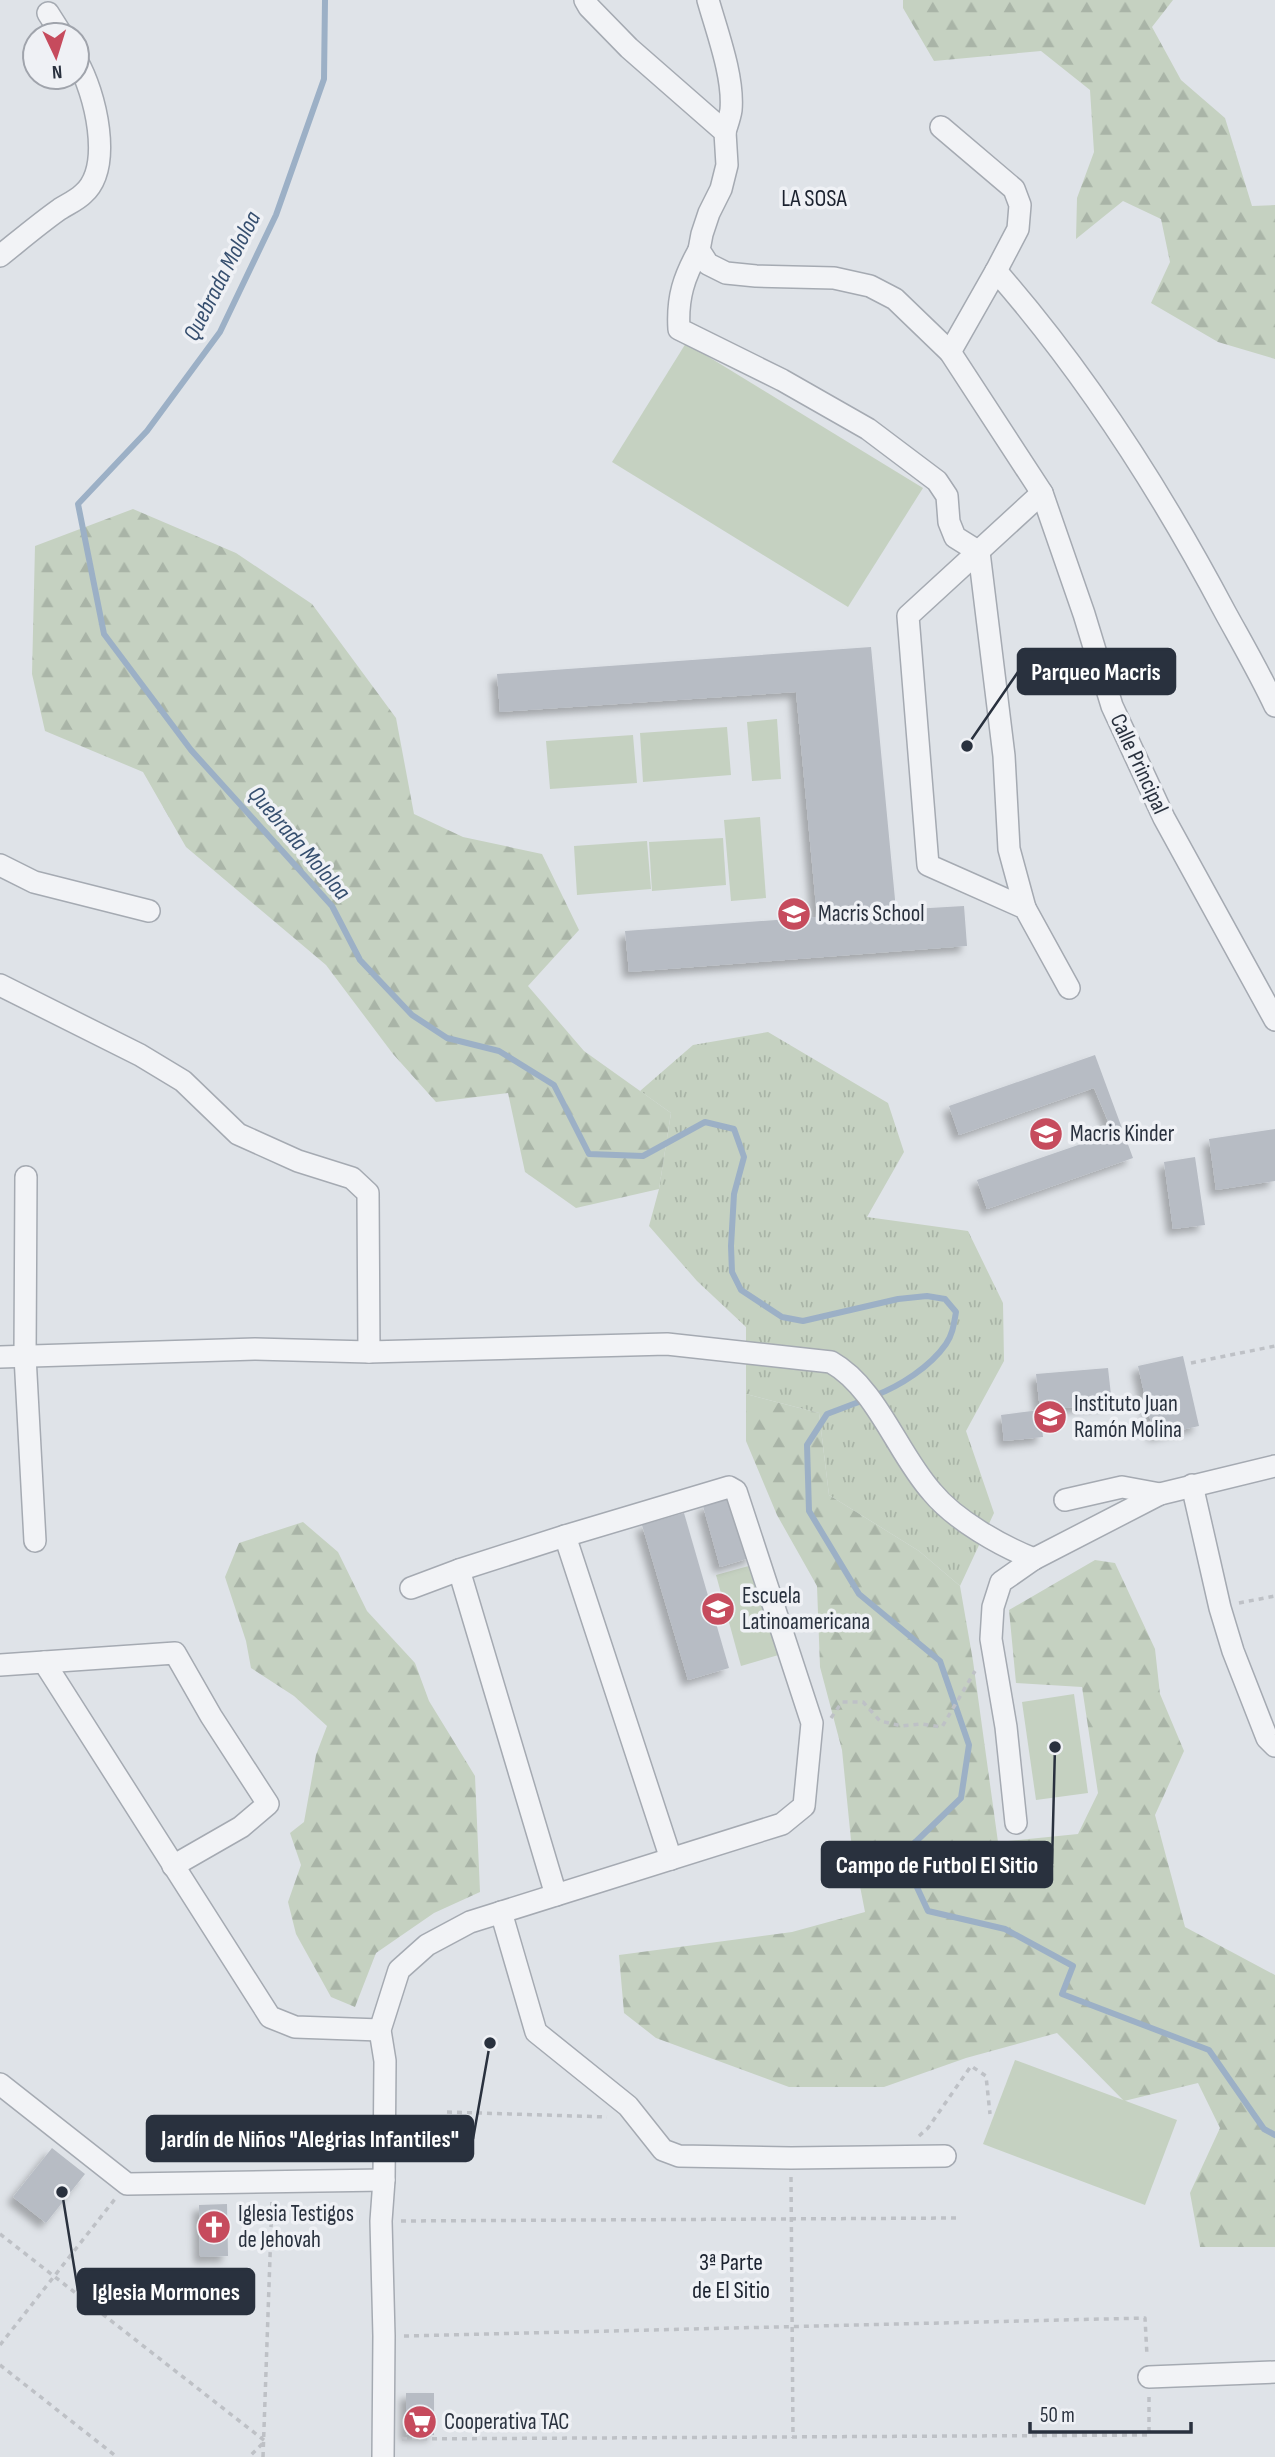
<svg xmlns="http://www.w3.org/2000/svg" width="1275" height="2457" font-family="'Sofia Sans Condensed',sans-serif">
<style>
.grass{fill:url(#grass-tufts)}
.forest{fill:url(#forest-firs)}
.park{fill:#c5d1c1}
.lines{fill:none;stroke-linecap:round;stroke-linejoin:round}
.stream{stroke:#9cb0c6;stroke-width:6}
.building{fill:#b7bcc4;filter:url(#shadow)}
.minor-casing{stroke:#a5aab2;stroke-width:24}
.path{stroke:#bec1c6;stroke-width:3.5;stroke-dasharray:5 5;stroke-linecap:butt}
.minor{stroke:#f2f3f6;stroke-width:21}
.labels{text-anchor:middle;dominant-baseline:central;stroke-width:7;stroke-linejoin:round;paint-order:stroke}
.street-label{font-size:23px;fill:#29313e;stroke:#eff1f5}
.poi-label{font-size:23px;fill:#29313e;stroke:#eff1f5;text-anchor:start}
.neighbourhood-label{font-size:24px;fill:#1b222f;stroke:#eff1f5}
.water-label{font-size:24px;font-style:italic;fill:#364f6f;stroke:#eff1f5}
.leader{fill:none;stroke:#29313e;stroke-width:2.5}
.callout-dot{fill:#29313e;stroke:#eff1f5;stroke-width:2.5}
.callout{fill:#29313e;stroke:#29313e;stroke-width:2.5}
.callout-label{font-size:24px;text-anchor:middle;font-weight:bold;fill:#fff}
</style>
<defs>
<pattern id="grass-tufts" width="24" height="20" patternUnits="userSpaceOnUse" patternTransform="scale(1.75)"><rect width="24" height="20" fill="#c5d1c1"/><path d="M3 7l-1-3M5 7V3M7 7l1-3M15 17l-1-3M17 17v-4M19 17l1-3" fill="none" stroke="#a9b4a7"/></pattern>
<pattern id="forest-firs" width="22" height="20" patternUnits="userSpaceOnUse" patternTransform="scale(1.75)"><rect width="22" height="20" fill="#c5d1c1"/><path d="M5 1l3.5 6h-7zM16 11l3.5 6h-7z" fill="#a9b4a7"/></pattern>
<filter id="shadow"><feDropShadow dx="-6" dy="6" stdDeviation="3.5" flood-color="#0004"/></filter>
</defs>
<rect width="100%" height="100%" fill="#dfe3e8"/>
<!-- grass -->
<path class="grass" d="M 768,1032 L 888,1103 L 904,1152 L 867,1217 L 968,1231 L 1003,1303 L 1004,1361 L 966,1431 L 994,1513 L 960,1586 L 919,1551 L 829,1495 L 819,1413 L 746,1394 L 746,1327 L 697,1281 L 649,1226 L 659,1189 L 671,1113 L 640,1091 L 693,1045 Z"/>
<!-- forest -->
<g class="forest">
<path d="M 903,0 L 1173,0 L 1152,27 L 1181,80 L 1225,118 L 1252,206 L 1275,205 L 1275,359 L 1218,342 L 1151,303 L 1170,262 L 1161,219 L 1123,201 L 1076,239 L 1077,198 L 1094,152 L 1090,90 L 1041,51 L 934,61 L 903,8 Z"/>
<path d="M 133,509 L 236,553 L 312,604 L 396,718 L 414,814 L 463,837 L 542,854 L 579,930 L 528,986 L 584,1051 L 671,1113 L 659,1189 L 576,1208 L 525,1172 L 508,1093 L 436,1102 L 393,1054 L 326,965 L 186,847 L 143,772 L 45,731 L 32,674 L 35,546 Z"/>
<path d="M 746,1394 L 819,1413 L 829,1495 L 919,1551 L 960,1586 L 973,1661 L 998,1842 L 1078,1834 L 1098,1793 L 1082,1687 L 1016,1683 L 1009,1610 L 1095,1560 L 1115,1563 L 1155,1649 L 1160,1694 L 1184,1751 L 1155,1815 L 1185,1927 L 1275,1975 L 1275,2247 L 1200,2247 L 1190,2193 L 1220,2128 L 1198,2083 L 1124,2101 L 1057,2033 L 966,2058 L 884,2087 L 789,2087 L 656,2038 L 624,2013 L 619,1955 L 792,1932 L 865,1912 L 851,1840 L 842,1750 L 820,1667 L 817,1586 L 777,1515 L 746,1441 Z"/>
<path d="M 303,1522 L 338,1552 L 367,1611 L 415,1663 L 429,1701 L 475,1776 L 480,1892 L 434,1913 L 376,1953 L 355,2007 L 331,1997 L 296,1934 L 288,1902 L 301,1865 L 290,1833 L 304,1822 L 316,1755 L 327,1726 L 294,1696 L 251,1668 L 246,1641 L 225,1577 L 239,1543 Z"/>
</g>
<!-- park -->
<g class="park">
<path d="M 686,343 L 923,488 L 848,607 L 612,462 Z"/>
<path d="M 777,719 L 781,779 L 752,781 L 747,722 Z"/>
<path d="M 727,727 L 731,775 L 643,782 L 640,733 Z"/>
<path d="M 633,735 L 637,783 L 550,789 L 546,741 Z"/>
<path d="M 760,817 L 766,898 L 731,901 L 724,820 Z"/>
<path d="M 723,838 L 726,885 L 652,891 L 649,842 Z"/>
<path d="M 647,841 L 651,889 L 577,895 L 574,846 Z"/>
<path d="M 756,1564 L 782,1654 L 741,1666 L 716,1575 Z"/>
<path d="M 1074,1694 L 1088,1793 L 1036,1800 L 1022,1702 Z"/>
<path d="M 1015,2060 L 1177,2120 L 1145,2205 L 983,2144 Z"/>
</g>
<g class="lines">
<!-- stream -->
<g class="stream">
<path d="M 325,0 L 324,79 L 276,215 L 220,332 L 147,431 L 78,504 L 104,634 L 191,750 L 332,906 L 360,960 L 412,1015 L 447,1038 L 499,1051 L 554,1085 L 589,1154 L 643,1156 L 705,1122 L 734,1129 L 744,1157 L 734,1194 L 731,1246 L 732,1272 L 741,1290 L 782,1317 L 803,1321 L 898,1299 L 927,1296 L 945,1299 L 956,1312 C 954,1323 953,1334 946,1344 C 930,1367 900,1386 874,1396"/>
<path d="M 864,1400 L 827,1414 L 807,1445 L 809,1511 L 859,1594 L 940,1661 L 969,1745 L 961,1798 L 902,1855 L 928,1911 L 1005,1929 L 1073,1966 L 1062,1994 L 1209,2050 L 1264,2129 L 1275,2135"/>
</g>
</g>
<!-- building -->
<g class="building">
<path d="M 871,647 L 896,910 L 964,906 L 967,946 L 629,972 L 625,931 L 817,917 L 796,692 L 500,712 L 497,674 Z"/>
<path d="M 1095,1055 L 1133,1158 L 987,1209 L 977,1180 L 1113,1133 L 1094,1088 L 959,1135 L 949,1106 Z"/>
<path d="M 1275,1129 L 1275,1181 L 1216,1190 L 1209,1139 Z"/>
<path d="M 1195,1157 L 1205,1225 L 1173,1229 L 1164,1162 Z"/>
<path d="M 1183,1356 L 1199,1426 L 1154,1436 L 1138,1366 Z"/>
<path d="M 1108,1368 L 1112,1404 L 1040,1410 L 1036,1374 Z"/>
<path d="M 1040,1410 L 1043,1437 L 1004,1441 L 1001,1415 Z"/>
<path d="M 736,1496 L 753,1557 L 720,1567 L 703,1506 Z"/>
<path d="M 684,1513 L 729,1668 L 688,1680 L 642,1525 Z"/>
<path d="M 52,2148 L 85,2174 L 46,2223 L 13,2197 Z"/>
<path d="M 227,2204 L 228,2256 L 200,2257 L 199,2205 Z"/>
<rect x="406" y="2393" width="28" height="42"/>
</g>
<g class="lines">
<!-- minor casing -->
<g class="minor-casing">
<g id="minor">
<path d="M 585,0 L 589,7 L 629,48 L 725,132 L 727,165 L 721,189 L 709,213 L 702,234 L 699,250 L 708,264 L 726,273 L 756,276 L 834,278 L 870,286 L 895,299 L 950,352 L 1042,493 L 1084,614 L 1112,706 L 1164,818 L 1275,1020"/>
<path d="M 708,0 C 717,32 734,77 731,110 C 730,117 727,125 725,132"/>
<path d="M 48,13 L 62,35"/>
<path d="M 941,127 L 1014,189 L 1020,205 L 1018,229 L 996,271"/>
<path d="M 699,250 C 684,277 677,297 679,329 L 782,380 L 868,429 L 937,481 L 947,496 L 949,522 L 955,537 L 979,552 L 1004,756 L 1009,849 L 1025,908"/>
<path d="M 0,256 C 20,240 40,223 60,209 C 68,204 77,200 83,194 C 114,167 95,92 77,61"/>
<path d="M 950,352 L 996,271 C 1086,374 1161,491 1225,612 C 1242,643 1260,674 1275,706"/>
<path d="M 1042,493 L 908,616 L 928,865 L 1025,908 L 1069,988"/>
<path d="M 0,865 L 34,882 L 149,911"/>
<path d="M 0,985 L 140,1055 L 183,1081 L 238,1134 L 298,1161 L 352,1178 L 368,1193 L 369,1352 L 667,1344 L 831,1362 C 877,1388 897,1453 932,1492 C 955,1520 1001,1546 1034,1559"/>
<path d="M 26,1177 L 25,1356 L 35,1541"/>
<path d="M 0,1357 L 255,1349 L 369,1352"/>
<path d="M 1192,1485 L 1220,1608 L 1233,1651 L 1267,1738 L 1275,1746"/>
<path d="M 1065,1500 L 1122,1487 L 1160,1494"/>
<path d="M 565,1536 L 671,1859"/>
<path d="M 459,1570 L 556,1895"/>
<path d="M 44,1662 L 270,2017 L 295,2027 L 380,2030"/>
<path d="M 0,1665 L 175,1653 L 211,1716 L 268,1804 L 241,1827 L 173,1866"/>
<path d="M 1016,1823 L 1006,1727 L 991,1639 L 993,1607 L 1001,1582 L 1034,1559 L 1160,1494 L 1275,1466"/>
<path d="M 501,1912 L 536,2032 L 628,2106 L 663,2150 L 679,2156 L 791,2158 L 945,2156"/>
<path d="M 0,2084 L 127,2184 L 384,2180"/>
<path d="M 1149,2377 L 1275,2372"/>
<path d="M 383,2457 L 384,2336 L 381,2221 L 384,2180 L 385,2061 L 380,2030 L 399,1970 L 427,1945 L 470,1922 L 782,1824 L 804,1806 L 812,1723 L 736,1491 L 729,1487 L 565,1536 L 459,1570 L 411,1588"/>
</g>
</g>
<!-- path -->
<g class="path">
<path d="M 1191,1363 L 1275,1346"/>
<path d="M 1239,1603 L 1275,1596"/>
<path d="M 831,1718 L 842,1702 L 863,1702 L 880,1721 L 902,1726 L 921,1724 L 942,1727 L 975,1671"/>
<path d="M 447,2112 L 607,2117"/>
<path d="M 919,2136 L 928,2128 L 971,2066 L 986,2076 L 990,2114"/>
<path d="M 791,2177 L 793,2438"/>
<path d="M 401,2221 L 958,2218"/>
<path d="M 0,2234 L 265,2441 L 249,2457"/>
<path d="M 404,2336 L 1145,2318 L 1147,2356"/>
<path d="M 0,2345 L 115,2199"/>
<path d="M 0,2365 L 117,2457"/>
<path d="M 402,2439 L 1149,2435 L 1149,2395"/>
<path d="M 263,2457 L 272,2200"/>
</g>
<!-- minor -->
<use href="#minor" class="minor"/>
</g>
<!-- icons -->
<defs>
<g id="school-disc" transform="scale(1.75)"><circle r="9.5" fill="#c64b5d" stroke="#eff1f5"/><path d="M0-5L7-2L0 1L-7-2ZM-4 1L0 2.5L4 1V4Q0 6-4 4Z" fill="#fff"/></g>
<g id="church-disc" transform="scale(1.75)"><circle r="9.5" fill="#c64b5d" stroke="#eff1f5"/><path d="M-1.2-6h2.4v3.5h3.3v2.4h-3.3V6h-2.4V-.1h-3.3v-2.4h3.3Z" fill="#fff"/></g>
<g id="supermarket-disc" transform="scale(1.75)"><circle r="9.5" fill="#c64b5d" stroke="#eff1f5"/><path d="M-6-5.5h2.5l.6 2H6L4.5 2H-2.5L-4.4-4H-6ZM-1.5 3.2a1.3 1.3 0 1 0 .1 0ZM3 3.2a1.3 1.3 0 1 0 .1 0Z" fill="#fff"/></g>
</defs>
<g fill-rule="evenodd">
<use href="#school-disc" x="794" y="914"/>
<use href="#school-disc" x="1046" y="1134"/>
<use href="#school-disc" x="1050" y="1417"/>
<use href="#school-disc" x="718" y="1609"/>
<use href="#church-disc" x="214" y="2227"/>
<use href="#supermarket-disc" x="420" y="2422"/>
</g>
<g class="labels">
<!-- street labels -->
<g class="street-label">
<text transform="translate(1139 764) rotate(65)">Calle Principal</text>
</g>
<!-- poi labels -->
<g class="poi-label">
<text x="818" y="914">Macris School</text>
<text x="1070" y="1134">Macris Kinder</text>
<text x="1074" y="1404">Instituto Juan<tspan x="1074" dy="26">Ramón Molina</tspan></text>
<text x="742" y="1596">Escuela<tspan x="742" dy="26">Latinoamericana</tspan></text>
<text x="238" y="2214">Iglesia Testigos<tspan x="238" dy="26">de Jehovah</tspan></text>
<text x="444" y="2422">Cooperativa TAC</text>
</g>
<!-- neighbourhood labels -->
<g class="neighbourhood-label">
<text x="814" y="198">LA SOSA</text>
<text x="731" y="2262">3ª Parte<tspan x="731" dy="28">de El Sitio</tspan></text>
</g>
<!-- water labels -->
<g class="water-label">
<text transform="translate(222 276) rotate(-63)">Quebrada Mololoa</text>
<text transform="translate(299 843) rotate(49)">Quebrada Mololoa</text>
</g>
</g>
<!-- callouts -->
<path class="leader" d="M967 746L1018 672M1055 1747L1052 1864M490 2043L473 2139M62 2192L78 2291"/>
<g class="callout-dot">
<circle cx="967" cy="746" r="7"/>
<circle cx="1055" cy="1747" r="7"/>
<circle cx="490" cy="2043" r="7"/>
<circle cx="62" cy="2192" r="7"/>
</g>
<g class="callout">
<rect x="1018" y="649" width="157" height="45" rx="7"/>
<rect x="822" y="1842" width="230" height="45" rx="7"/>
<rect x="147" y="2116" width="326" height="45" rx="7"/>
<rect x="78" y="2269" width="176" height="45" rx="7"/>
</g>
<g class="callout-label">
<text x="1096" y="680">Parqueo Macris</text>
<text x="937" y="1873">Campo de Futbol El Sitio</text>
<text x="310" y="2147">Jardín de Niños "Alegrias Infantiles"</text>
<text x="166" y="2300">Iglesia Mormones</text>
</g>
<!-- north arrow -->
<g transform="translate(56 56) rotate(176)"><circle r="33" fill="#eff1f5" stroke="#a0a4ac" stroke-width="2"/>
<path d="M0-5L12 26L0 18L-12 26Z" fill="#c64b5d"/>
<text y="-10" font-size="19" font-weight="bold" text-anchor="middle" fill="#29313e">N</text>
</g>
<!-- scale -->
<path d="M1030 2422v10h161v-10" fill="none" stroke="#29313e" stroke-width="3.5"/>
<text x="1040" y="2422" font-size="21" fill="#29313e" stroke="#eff1f5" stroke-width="5" paint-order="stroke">50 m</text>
</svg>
